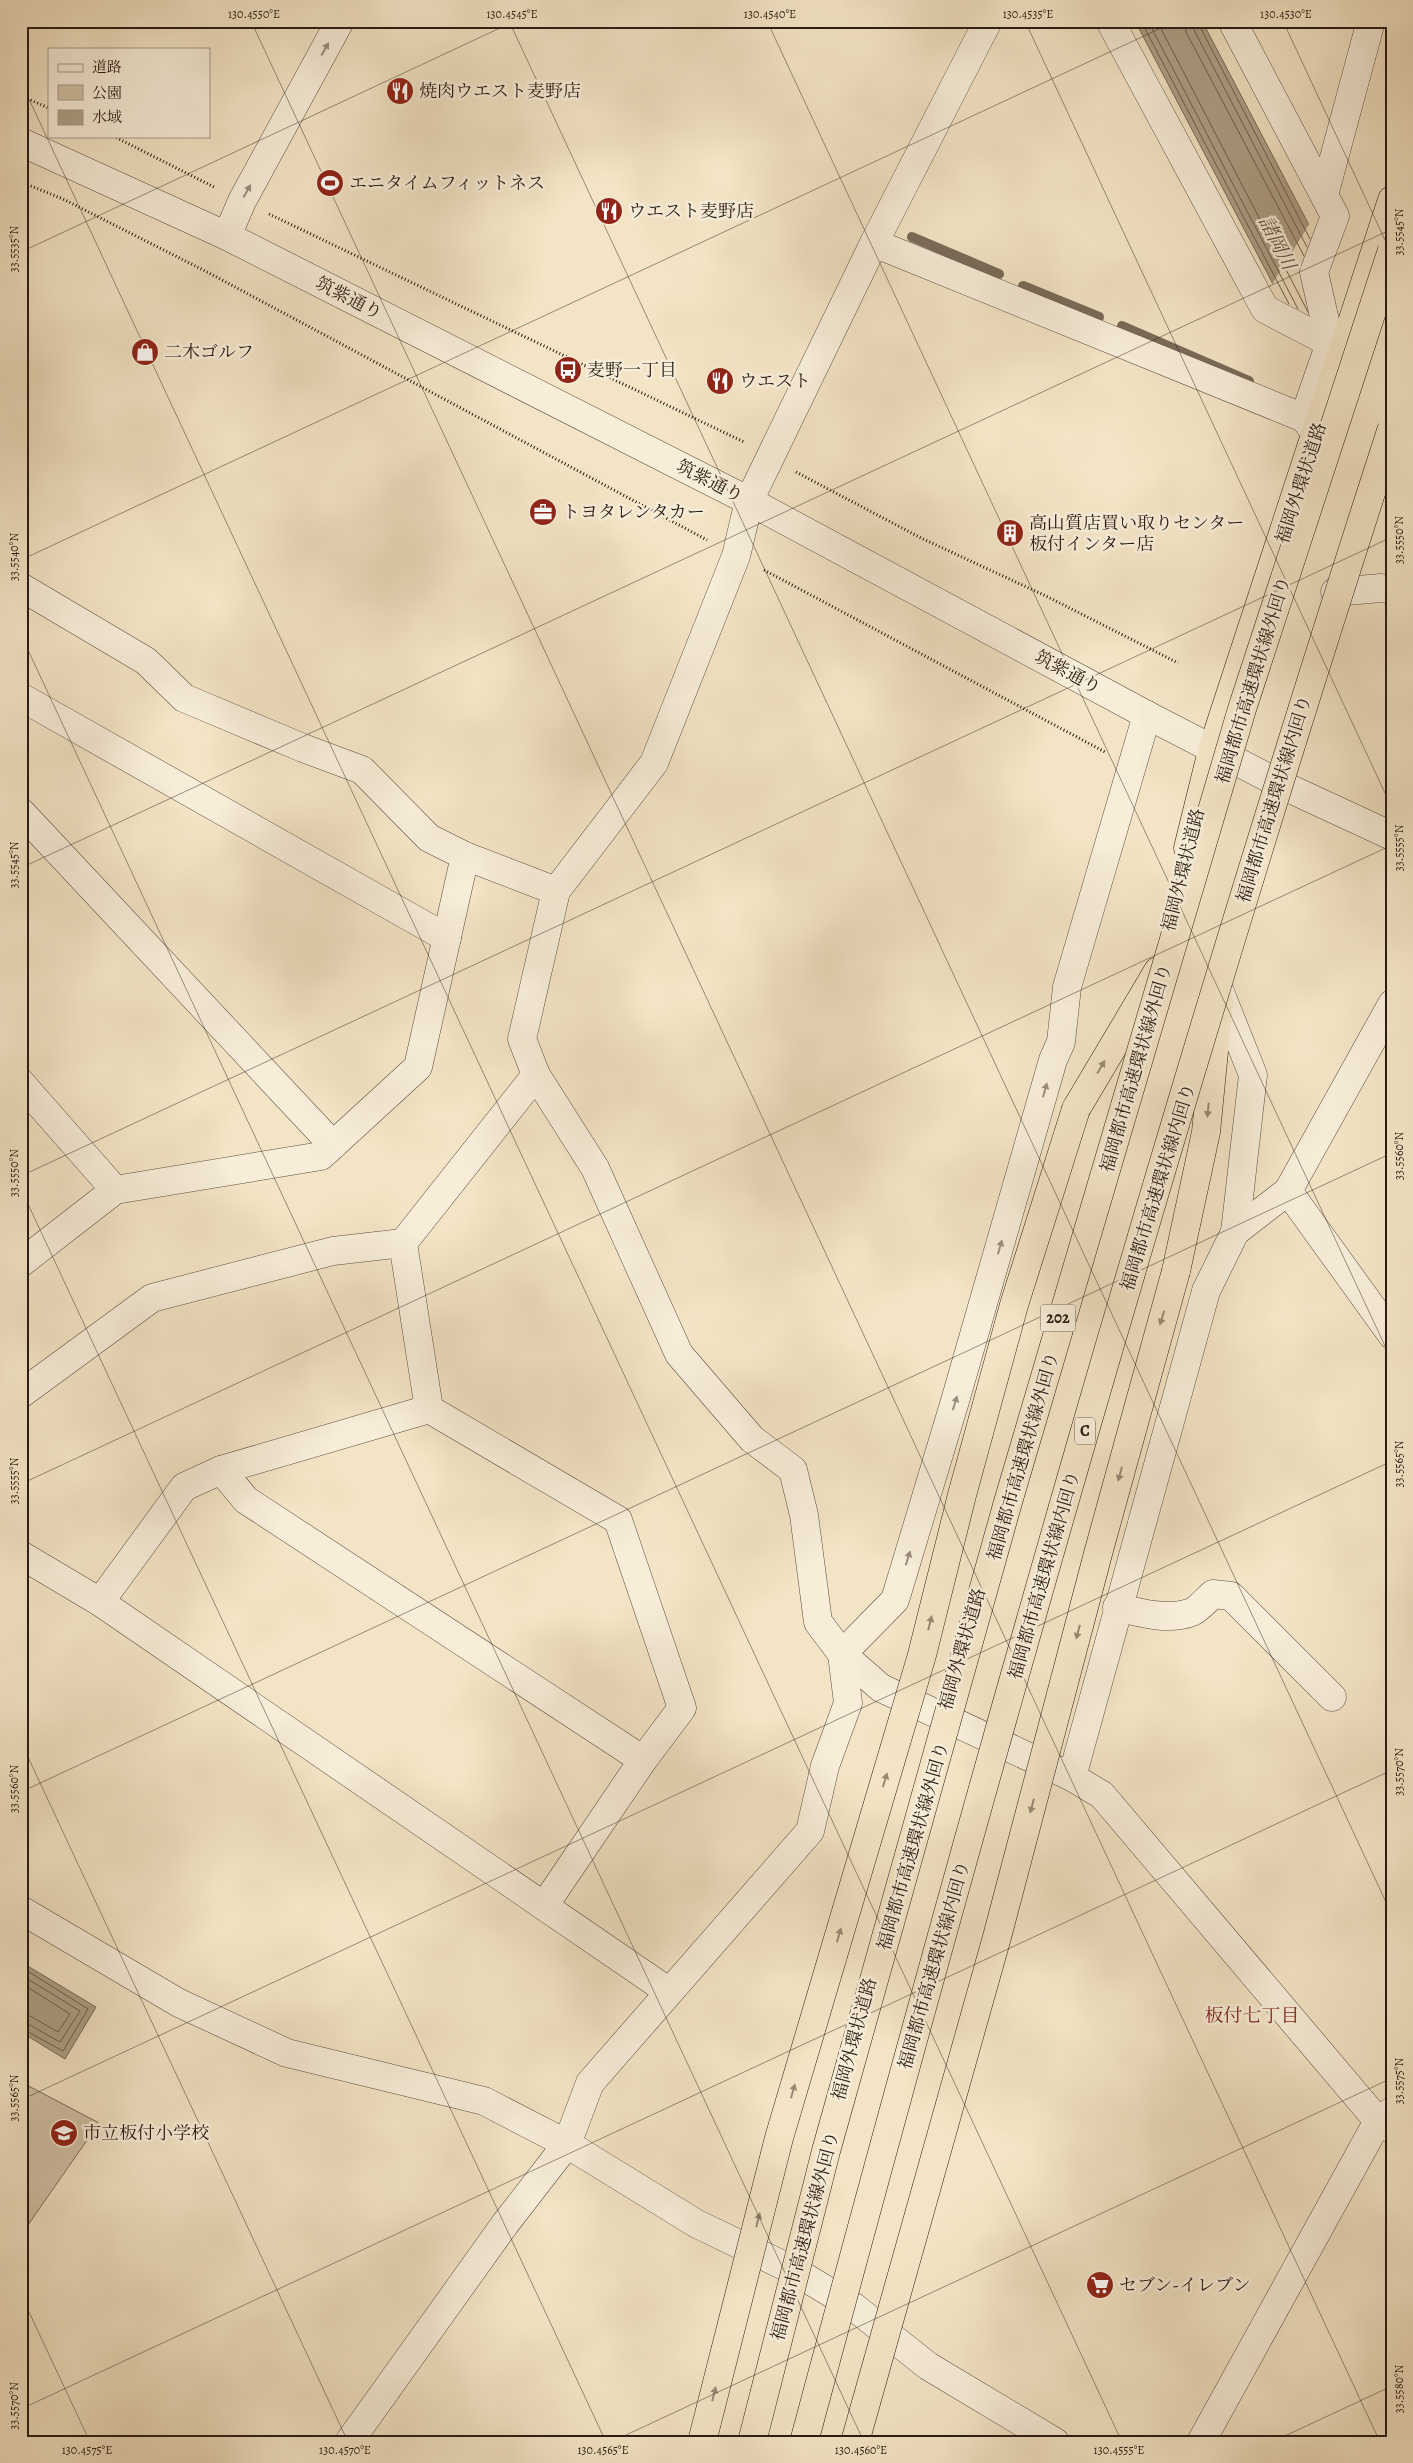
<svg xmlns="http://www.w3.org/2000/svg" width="1413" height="2463" font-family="Alegreya,'Noto Serif JP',serif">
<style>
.green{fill:#d1c2a7;stroke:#7d6e5d}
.water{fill:#aea088;stroke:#796b59}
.pier{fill:#f3e4c5}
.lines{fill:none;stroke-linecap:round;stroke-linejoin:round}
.shore{stroke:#6c5e4e;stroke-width:1}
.stream{stroke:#796b59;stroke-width:10}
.minor-casing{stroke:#5c4d40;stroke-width:29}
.highway-casing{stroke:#291b13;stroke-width:29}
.path{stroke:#291b13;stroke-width:3;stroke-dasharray:1 2.5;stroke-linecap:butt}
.minor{stroke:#f7edd9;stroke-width:28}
.highway{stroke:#f3e4c5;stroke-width:28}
.highway-bridge-casing{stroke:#291b13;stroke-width:29;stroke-linecap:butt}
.highway-bridge{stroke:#f3e4c5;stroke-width:28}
.oneway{fill:#9a8e80}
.oneway2{fill:#988a75}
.ticks{fill:none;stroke:#291b13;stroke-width:1;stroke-opacity:0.45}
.labels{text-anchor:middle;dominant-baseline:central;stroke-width:5;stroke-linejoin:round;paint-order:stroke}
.shield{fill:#f7edd9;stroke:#675a4e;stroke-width:1}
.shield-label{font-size:16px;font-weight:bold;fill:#291b13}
.poi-label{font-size:18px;fill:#291b13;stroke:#f7edd9;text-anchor:start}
.street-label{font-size:18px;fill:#291b13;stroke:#f7edd9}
.water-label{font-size:19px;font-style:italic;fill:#5e5042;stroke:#f7edd9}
.neighbourhood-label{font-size:19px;fill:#7a1f14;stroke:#f7edd9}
.neatline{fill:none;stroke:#291b13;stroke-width:2}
.ticks-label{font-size:12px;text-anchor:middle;fill:#291b13}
</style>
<rect width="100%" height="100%" fill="#f3e4c5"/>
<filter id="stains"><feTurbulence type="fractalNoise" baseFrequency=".004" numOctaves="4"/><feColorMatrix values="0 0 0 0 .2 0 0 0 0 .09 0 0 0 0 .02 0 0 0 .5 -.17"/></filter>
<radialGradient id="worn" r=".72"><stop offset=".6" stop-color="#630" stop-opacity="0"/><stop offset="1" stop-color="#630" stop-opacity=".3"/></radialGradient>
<!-- green -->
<path class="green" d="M 21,2082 L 99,2123 L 21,2235 Z"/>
<!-- water -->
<g class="water">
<path d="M 1135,21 L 1202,21 L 1392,383 L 1274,286 Z"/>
<path d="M 21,1962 L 96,2007 L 65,2059 L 21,2032 Z"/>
</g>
<!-- pier -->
<path class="pier" d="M 1310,223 L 1392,378 L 1392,531 L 1271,286 Z"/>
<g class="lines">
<!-- shore -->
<g class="shore">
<path d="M 1141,21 L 1289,304"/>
<path d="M 1148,21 L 1298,309"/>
<path d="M 1157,21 L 1308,312"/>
<path d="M 1184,21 L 1186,32 L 1304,256"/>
<path d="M 1191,21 L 1193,28 L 1307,247"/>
<path d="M 1197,21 L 1310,239"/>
<path d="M 21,1967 L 88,2009 L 63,2051 L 21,2028"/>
<path d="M 21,1975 L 80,2011 L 60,2042 L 28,2024 L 21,2022"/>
<path d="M 21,1983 L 70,2014 L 58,2032 L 30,2016 L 21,2015"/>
</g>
<!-- stream -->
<g class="stream">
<path d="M 912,237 L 999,274"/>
<path d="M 1023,286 L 1099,317"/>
<path d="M 1122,326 L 1249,381"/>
</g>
<!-- minor casing -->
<g class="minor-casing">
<g id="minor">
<path d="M 1110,21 L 1265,309 L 1330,343"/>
<path d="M 1232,21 L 1335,216 L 1314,272 L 1330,343 L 1304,418"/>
<path d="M 21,142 L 227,236 L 749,501 L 1147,715 L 1284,786 L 1392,836"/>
<path d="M 1324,195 L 1371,21"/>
<path d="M 227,236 L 242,201 L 340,21"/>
<path d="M 874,243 L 1304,418 L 1317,435"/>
<path d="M 21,587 L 146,661 L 184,698 L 303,748 L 362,770 L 429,838 L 465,856 L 556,891"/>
<path d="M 1335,592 L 1381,588 L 1392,590"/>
<path d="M 21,697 L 447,938"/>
<path d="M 21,812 L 333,1145"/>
<path d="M 1220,992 L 1253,1075 L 1235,1232"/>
<path d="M 536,1075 L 595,1168 L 679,1354 L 752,1439 L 793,1470 L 804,1515 L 818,1622 L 842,1654 L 881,1688 L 1072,1777 L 1102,1795 L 1378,2121 L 1392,2129"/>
<path d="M 21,1083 L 115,1190"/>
<path d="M 1288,1191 L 1392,1335"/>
<path d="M 21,1263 L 115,1190 L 321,1156 L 418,1067 L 465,856"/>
<path d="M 21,1394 L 152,1298 L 333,1251 L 403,1243"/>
<path d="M 429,1409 L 618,1520 L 682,1708 L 643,1760"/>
<path d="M 221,1470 L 246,1500 L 643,1760 L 544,1906"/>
<path d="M 21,1555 L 100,1602 L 184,1487 L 221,1470 L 429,1409 L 403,1243 L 536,1075 L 522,1039 L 556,891 L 654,763 L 736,556 L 749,501 L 874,243 L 988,21"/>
<path d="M 100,1602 L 668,1991"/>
<path d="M 1117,1607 C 1140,1613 1169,1621 1192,1612 C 1199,1609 1207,1599 1213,1594 L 1231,1596 L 1332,1697"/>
<path d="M 842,1654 L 895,1600 L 955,1401 L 1053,1060 L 1061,1042 L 1067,987 L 1147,715"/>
<path d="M 1072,1777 L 1206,1291 L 1235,1232 L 1288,1191 L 1392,1004"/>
<path d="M 21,1910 L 179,2003 L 287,2053 L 484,2101 L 567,2144 L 697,2224 L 793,2270 L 854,2307 L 928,2366 L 1055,2442"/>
<path d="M 349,2442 L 505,2224 L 567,2144 L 590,2083 L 810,1831 L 825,1766 L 848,1703 L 842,1654"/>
<path d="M 1201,2442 L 1378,2121 L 1392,2111"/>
</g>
</g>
<!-- highway casing -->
<g class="highway-casing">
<g id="highway">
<path d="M 1188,848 L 1213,747 L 1392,200"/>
<path d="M 1076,1109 L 1158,971"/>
<path d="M 1176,1271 L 1206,1132 L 1219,1001"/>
</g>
</g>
<!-- path -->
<g class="path">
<path d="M 21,96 L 49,108"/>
<path d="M 113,136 L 214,187"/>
<path d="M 21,182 L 63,199 L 209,273 L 707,540"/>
<path d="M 269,214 L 744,442"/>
<path d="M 796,472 L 921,538 L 1046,596 L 1178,663"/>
<path d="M 764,570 L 1105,752"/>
</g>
<!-- minor -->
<use href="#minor" class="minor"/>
<!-- highway -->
<use href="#highway" class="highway"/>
<!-- highway-bridge casing -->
<g class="highway-bridge-casing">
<g id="highway-bridge">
<path d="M 702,2442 L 779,2138 L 922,1655 L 962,1495 L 1014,1305 L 1076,1109"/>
<path d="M 752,2442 L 826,2151 L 1008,1502 L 1242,709 L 1392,250"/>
<path d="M 804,2442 C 985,1766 1176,1093 1392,428"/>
<path d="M 855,2442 L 997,1937 L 1099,1550 L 1176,1271"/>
</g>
</g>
<!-- highway-bridge -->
<use href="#highway-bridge" class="highway-bridge"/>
</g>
<!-- one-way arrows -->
<defs><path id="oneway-solid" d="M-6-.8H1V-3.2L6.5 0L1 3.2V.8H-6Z" transform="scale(1.25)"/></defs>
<g class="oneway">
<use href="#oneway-solid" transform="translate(325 49) rotate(-61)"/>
<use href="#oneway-solid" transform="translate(247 191) rotate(-61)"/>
<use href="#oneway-solid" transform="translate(1045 1090) rotate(-74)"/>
<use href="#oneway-solid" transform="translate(1000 1247) rotate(-74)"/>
<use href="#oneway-solid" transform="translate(955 1403) rotate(-73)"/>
<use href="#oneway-solid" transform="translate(908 1558) rotate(-73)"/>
</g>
<g class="oneway2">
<use href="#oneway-solid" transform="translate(1101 1067) rotate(-59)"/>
<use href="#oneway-solid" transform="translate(1208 1110) rotate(96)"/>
<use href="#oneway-solid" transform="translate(1162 1318) rotate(107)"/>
<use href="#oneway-solid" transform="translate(1120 1474) rotate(105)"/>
<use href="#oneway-solid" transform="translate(930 1623) rotate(-76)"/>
<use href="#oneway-solid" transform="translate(1078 1632) rotate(105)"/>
<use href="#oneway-solid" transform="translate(885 1780) rotate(-73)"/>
<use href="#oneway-solid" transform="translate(1032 1806) rotate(105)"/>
<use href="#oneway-solid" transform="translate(839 1935) rotate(-74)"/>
<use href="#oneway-solid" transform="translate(793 2091) rotate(-74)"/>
<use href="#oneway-solid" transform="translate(758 2220) rotate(-76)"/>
<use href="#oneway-solid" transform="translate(714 2394) rotate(-76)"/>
</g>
<!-- ticks -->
<path class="ticks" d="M 251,21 L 1380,2442M 509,21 L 1392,1915M 767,21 L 1392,1361M 1025,21 L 1392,808M 1283,21 L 1392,255M 21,82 L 1122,2442M 21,252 L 515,21M 21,560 L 1176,21M 21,635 L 864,2442M 21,868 L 1392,229M 21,1176 L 1392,537M 21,1189 L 606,2442M 21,1484 L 1392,845M 21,1742 L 348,2442M 21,1792 L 1392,1153M 21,2100 L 1392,1461M 21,2295 L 90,2442M 21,2409 L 1392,1770M 611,2442 L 1392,2078M 1272,2442 L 1392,2386"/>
<!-- icons -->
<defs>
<g id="restaurant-disc" transform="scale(1.4375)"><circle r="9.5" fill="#8f2418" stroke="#f7edd9"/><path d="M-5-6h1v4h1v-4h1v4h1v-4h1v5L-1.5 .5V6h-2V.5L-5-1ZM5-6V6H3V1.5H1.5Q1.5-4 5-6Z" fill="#fff"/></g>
<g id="stadium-disc" transform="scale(1.4375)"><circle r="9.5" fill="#8f2418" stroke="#f7edd9"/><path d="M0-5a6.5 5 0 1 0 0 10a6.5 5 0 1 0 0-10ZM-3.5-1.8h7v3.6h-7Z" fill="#fff"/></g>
<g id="shop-disc" transform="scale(1.4375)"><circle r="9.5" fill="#8f2418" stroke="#f7edd9"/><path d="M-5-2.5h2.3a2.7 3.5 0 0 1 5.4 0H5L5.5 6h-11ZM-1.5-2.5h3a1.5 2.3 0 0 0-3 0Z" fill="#fff"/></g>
<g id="bus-disc" transform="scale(1.4375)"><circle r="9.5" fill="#8f2418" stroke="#f7edd9"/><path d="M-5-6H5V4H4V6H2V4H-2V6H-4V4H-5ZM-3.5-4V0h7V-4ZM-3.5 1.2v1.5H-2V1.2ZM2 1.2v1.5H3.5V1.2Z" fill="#fff"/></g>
<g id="office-disc" transform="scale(1.4375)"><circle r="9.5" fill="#8f2418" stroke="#f7edd9"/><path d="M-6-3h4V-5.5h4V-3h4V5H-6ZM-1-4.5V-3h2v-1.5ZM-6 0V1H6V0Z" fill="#fff"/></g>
<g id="building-disc" transform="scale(1.4375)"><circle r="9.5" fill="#8f2418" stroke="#f7edd9"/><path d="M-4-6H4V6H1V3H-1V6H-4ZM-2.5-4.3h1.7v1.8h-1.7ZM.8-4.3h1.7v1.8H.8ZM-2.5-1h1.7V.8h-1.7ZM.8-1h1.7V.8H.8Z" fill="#fff"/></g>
<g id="school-disc" transform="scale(1.4375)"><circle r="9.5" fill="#8f2418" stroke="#f7edd9"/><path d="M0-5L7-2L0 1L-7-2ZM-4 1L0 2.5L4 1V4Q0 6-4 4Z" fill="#fff"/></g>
<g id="supermarket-disc" transform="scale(1.4375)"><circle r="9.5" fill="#8f2418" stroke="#f7edd9"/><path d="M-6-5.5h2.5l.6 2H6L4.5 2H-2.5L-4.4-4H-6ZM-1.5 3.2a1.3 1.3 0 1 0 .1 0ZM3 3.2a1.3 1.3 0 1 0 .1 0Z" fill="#fff"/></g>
</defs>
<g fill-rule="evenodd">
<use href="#restaurant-disc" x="400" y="91"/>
<use href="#stadium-disc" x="330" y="183"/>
<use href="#restaurant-disc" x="609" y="211"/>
<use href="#shop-disc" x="145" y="352"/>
<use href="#bus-disc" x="568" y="370"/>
<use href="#restaurant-disc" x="720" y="381"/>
<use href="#office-disc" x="543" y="512"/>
<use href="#building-disc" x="1010" y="533"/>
<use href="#school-disc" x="64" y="2133"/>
<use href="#supermarket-disc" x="1100" y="2285"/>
</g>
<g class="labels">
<!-- shield labels -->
<g class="shield">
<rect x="1040.5" y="1304.5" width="35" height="27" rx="4"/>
<rect x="1075" y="1417.5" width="20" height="27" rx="4"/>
</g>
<g class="shield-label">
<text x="1058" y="1318">202</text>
<text x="1085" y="1431">C</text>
</g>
<!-- poi labels -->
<g class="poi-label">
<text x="419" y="91">焼肉ウエスト麦野店</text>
<text x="349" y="183">エニタイムフィットネス</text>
<text x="628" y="211">ウエスト麦野店</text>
<text x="164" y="352">二木ゴルフ</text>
<text x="587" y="370">麦野一丁目</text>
<text x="739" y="381">ウエスト</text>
<text x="562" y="512">トヨタレンタカー</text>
<text x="1029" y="523">高山質店買い取りセンター<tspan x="1029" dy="21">板付インター店</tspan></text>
<text x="83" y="2133">市立板付小学校</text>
<text x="1119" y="2285">セブン-イレブン</text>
</g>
<!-- street labels -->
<g class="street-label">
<text transform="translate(349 298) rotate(27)">筑紫通り</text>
<text transform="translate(710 481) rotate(27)">筑紫通り</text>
<text transform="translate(1301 483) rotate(-72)">福岡外環状道路</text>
<text transform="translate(1068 672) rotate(28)">筑紫通り</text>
<text transform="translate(1253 680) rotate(-73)">福岡都市高速環状線外回り</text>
<text transform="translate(1274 799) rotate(-73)">福岡都市高速環状線内回り</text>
<text transform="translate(1183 870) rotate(-76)">福岡外環状道路</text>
<text transform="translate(1136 1068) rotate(-74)">福岡都市高速環状線外回り</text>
<text transform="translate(1158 1187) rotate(-73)">福岡都市高速環状線内回り</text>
<text transform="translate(1023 1456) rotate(-74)">福岡都市高速環状線外回り</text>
<text transform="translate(1044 1575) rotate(-74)">福岡都市高速環状線内回り</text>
<text transform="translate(962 1649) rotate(-74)">福岡外環状道路</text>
<text transform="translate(913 1846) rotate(-74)">福岡都市高速環状線外回り</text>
<text transform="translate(934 1965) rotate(-74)">福岡都市高速環状線内回り</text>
<text transform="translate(854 2039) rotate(-75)">福岡外環状道路</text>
<text transform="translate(805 2236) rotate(-75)">福岡都市高速環状線外回り</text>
</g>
<!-- water labels -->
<g class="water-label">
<text transform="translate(1277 243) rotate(63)">諸岡川</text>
</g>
<!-- neighbourhood labels -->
<g class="neighbourhood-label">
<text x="1252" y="2016">板付七丁目</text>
</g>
</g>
<!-- margin -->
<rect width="1413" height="2463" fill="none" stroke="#f3e4c5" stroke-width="55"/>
<!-- legend -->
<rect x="48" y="48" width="162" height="90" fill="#f7edd9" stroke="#a5998a"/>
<rect x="58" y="64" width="25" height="8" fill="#f7edd9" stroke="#a5998a"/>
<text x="92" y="72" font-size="15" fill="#291b13">道路</text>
<rect x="58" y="85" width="25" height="15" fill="#d1c2a7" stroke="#a5998a"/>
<text x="92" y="98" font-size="15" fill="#291b13">公園</text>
<rect x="58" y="110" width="25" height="15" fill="#aea088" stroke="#a5998a"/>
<text x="92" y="122" font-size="15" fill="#291b13">水域</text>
<rect x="28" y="28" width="1358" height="2408" class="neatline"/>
<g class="ticks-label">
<text x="254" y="18">130.4550°E</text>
<text x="512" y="18">130.4545°E</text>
<text x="770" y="18">130.4540°E</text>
<text x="1028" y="18">130.4535°E</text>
<text x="1286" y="18">130.4530°E</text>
<text transform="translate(1399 232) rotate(-90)" y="4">33.5545°N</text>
<text transform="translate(14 249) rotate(-90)" y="4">33.5535°N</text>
<text transform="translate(1399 540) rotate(-90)" y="4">33.5550°N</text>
<text transform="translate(14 557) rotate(-90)" y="4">33.5540°N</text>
<text transform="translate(1399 848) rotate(-90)" y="4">33.5555°N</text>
<text transform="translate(14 865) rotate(-90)" y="4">33.5545°N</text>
<text transform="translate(1399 1156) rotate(-90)" y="4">33.5560°N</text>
<text transform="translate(14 1173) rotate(-90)" y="4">33.5550°N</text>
<text transform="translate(1399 1464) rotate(-90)" y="4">33.5565°N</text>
<text transform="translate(14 1481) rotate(-90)" y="4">33.5555°N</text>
<text transform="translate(1399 1772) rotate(-90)" y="4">33.5570°N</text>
<text transform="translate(14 1789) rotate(-90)" y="4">33.5560°N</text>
<text transform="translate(1399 2081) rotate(-90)" y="4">33.5575°N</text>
<text transform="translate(14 2098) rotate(-90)" y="4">33.5565°N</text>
<text transform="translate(1399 2389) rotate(-90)" y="4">33.5580°N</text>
<text transform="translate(14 2406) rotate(-90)" y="4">33.5570°N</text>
<text x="87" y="2454">130.4575°E</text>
<text x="345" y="2454">130.4570°E</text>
<text x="603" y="2454">130.4565°E</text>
<text x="861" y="2454">130.4560°E</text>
<text x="1119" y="2454">130.4555°E</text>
</g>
<rect width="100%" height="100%" filter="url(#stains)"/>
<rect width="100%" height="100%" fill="url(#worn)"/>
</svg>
